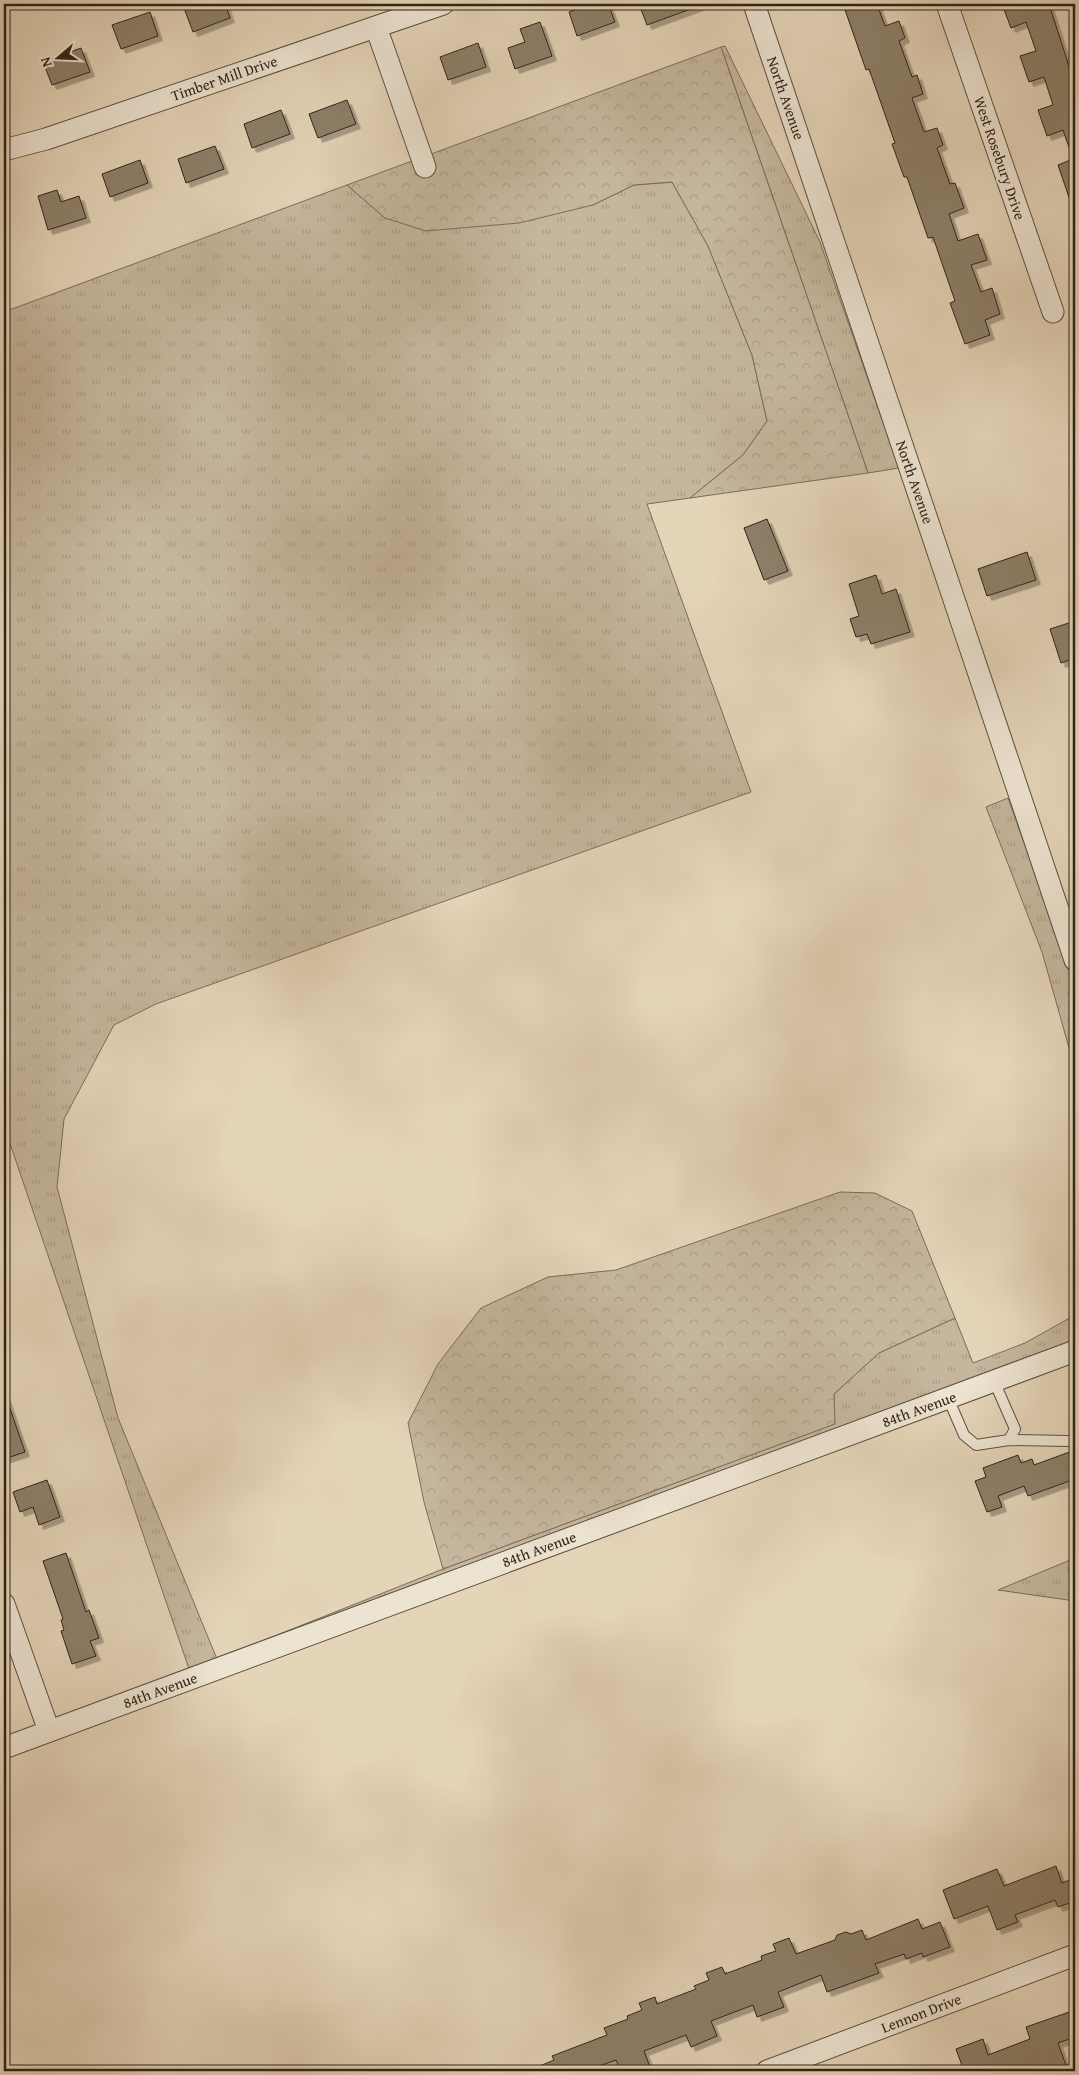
<svg xmlns="http://www.w3.org/2000/svg" width="1079" height="2075" font-family="'Gentium Book Plus',serif">
<style>
.grass{fill:url(#grass-tufts);stroke:#7a6d5a}
.forest{fill:url(#forest-crowns);stroke:#7a6d5a}
.building{fill:#8d806b;stroke:#2f2418;filter:url(#shadow)}
.lines{fill:none;stroke-linecap:round;stroke-linejoin:round}
.service-casing{stroke:#5c5040;stroke-width:12}
.minor-casing{stroke:#5c5040;stroke-width:23}
.service{stroke:#ede3d1;stroke-width:10}
.minor{stroke:#ede3d1;stroke-width:21}
.labels{text-anchor:middle;dominant-baseline:central;stroke-width:4;stroke-linejoin:round;paint-order:stroke}
.street-label{font-size:15px;fill:#2f2418;stroke:#ede3d1}
</style>
<defs>
<pattern id="grass-tufts" width="24" height="20" patternUnits="userSpaceOnUse" patternTransform="scale(1.25)"><rect width="24" height="20" fill="#c5b69d"/><path d="M3 7l-1-3M5 7V3M7 7l1-3M15 17l-1-3M17 17v-4M19 17l1-3" fill="none" stroke="#aa9c86"/></pattern>
<pattern id="forest-crowns" width="20" height="18" patternUnits="userSpaceOnUse" patternTransform="scale(1.25)"><rect width="20" height="18" fill="#c5b69d"/><path d="M2 6a3 3 0 1 1 6 0M12 15a3 3 0 1 1 6 0" fill="none" stroke="#aa9c86"/></pattern>
<filter id="shadow"><feDropShadow dx="4.5" dy="4.5" stdDeviation="0" flood-color="#0004"/></filter>
</defs>
<rect width="100%" height="100%" fill="#e4d4b8"/>
<filter id="stains"><feTurbulence type="fractalNoise" baseFrequency=".004" numOctaves="4"/><feColorMatrix values="0 0 0 0 .2 0 0 0 0 .09 0 0 0 0 .02 0 0 0 .5 -.17"/></filter>
<radialGradient id="worn" r=".72"><stop offset=".6" stop-color="#630" stop-opacity="0"/><stop offset="1" stop-color="#630" stop-opacity=".3"/></radialGradient>
<!-- grass -->
<g class="grass">
<path d="M 725,46 L 820,242 L 899,468 L 868,473 L 721,47 Z"/>
<path d="M 672,182 L 708,246 L 752,355 L 767,421 L 743,455 L 690,498 L 647,504 L 751,792 L 156,1004 L 114,1025 L 64,1119 L 57,1187 L 118,1418 L 217,1659 L 443,1569 L 834,1424 L 834,1394 L 879,1353 L 955,1318 L 973,1363 L 1025,1343 L 1075,1315 L 1075,1346 L 189,1669 L 4,1126 L 4,312 L 347,185 L 385,218 L 593,205 L 634,185 Z"/>
<path d="M 1008,798 L 1075,986 L 1075,1069 L 1042,952 L 986,807 Z"/>
<path d="M 1075,1558 L 1075,1601 L 998,1590 Z"/>
</g>
<!-- forest -->
<g class="forest">
<path d="M 721,47 L 868,473 L 690,498 L 743,455 L 767,421 L 752,355 L 708,246 L 672,182 L 634,185 L 593,205 L 519,223 L 426,231 L 385,218 L 347,185 Z"/>
<path d="M 840,1192 L 875,1193 L 912,1211 L 955,1318 L 879,1353 L 834,1394 L 835,1424 L 443,1569 L 424,1502 L 408,1423 L 438,1364 L 481,1308 L 548,1277 L 616,1270 Z"/>
</g>
<!-- building -->
<g class="building">
<path d="M 196,4 L 225,4 L 230,18 L 193,32 L 184,8 Z"/>
<path d="M 591,4 L 608,4 L 615,22 L 577,36 L 569,12 Z"/>
<path d="M 639,4 L 699,4 L 699,6 L 647,25 Z"/>
<path d="M 843,4 L 877,4 L 885,26 L 899,21 L 905,38 L 899,41 L 912,77 L 917,75 L 923,94 L 912,98 L 924,132 L 937,128 L 943,145 L 937,148 L 950,184 L 955,183 L 964,208 L 949,214 L 958,241 L 978,234 L 987,260 L 971,265 L 981,292 L 992,288 L 1000,314 L 985,320 L 990,335 L 965,344 L 950,303 L 955,301 L 933,237 L 928,238 L 907,177 L 904,177 L 892,144 L 895,143 L 869,69 L 866,70 Z"/>
<path d="M 1002,4 L 1049,4 L 1075,85 L 1075,209 L 1073,209 L 1058,165 L 1073,159 L 1063,130 L 1047,136 L 1038,110 L 1053,105 L 1044,77 L 1029,82 L 1020,56 L 1036,51 L 1026,22 L 1011,28 Z"/>
<path d="M 150,12 L 158,36 L 121,49 L 112,25 Z"/>
<path d="M 540,22 L 552,56 L 515,69 L 508,48 L 525,42 L 520,29 Z"/>
<path d="M 478,43 L 486,67 L 448,80 L 440,57 Z"/>
<path d="M 81,48 L 90,72 L 52,85 L 43,62 Z"/>
<path d="M 347,100 L 356,124 L 318,138 L 309,114 Z"/>
<path d="M 281,110 L 290,134 L 252,148 L 244,124 Z"/>
<path d="M 215,146 L 224,169 L 186,183 L 178,159 Z"/>
<path d="M 140,160 L 148,183 L 110,197 L 102,174 Z"/>
<path d="M 57,190 L 61,202 L 79,196 L 86,218 L 48,230 L 38,196 Z"/>
<path d="M 767,519 L 788,571 L 764,580 L 744,528 Z"/>
<path d="M 1027,552 L 1036,580 L 987,596 L 978,569 Z"/>
<path d="M 876,575 L 882,594 L 896,589 L 910,632 L 871,644 L 867,634 L 856,637 L 850,619 L 859,616 L 849,584 Z"/>
<path d="M 1075,621 L 1075,658 L 1061,663 L 1050,629 Z"/>
<path d="M 6,1397 L 25,1452 L 4,1459 L 4,1398 Z"/>
<path d="M 1075,1450 L 1075,1479 L 1028,1496 L 1024,1486 L 998,1496 L 1002,1507 L 987,1512 L 975,1481 L 986,1477 L 983,1468 L 1018,1455 L 1021,1463 L 1032,1459 L 1034,1465 Z"/>
<path d="M 47,1480 L 60,1517 L 39,1525 L 33,1507 L 20,1512 L 13,1492 Z"/>
<path d="M 66,1553 L 86,1612 L 89,1610 L 99,1638 L 90,1641 L 96,1656 L 72,1664 L 61,1631 L 64,1630 L 61,1620 L 63,1619 L 43,1561 Z"/>
<path d="M 1056,1866 L 1062,1883 L 1075,1878 L 1075,1901 L 1058,1907 L 1055,1900 L 1015,1915 L 1018,1922 L 997,1930 L 988,1906 L 954,1919 L 943,1890 L 997,1869 L 1004,1886 Z"/>
<path d="M 918,1919 L 922,1929 L 940,1922 L 950,1947 L 923,1957 L 922,1953 L 906,1959 L 904,1954 L 875,1964 L 879,1973 L 827,1992 L 821,1975 L 778,1992 L 784,2007 L 757,2017 L 753,2005 L 711,2021 L 717,2036 L 691,2047 L 686,2035 L 644,2051 L 650,2067 L 637,2071 L 621,2071 L 616,2060 L 585,2071 L 528,2071 L 554,2060 L 552,2056 L 607,2035 L 604,2028 L 628,2019 L 627,2016 L 642,2010 L 639,2003 L 655,1997 L 657,2004 L 696,1989 L 694,1986 L 709,1980 L 706,1973 L 722,1967 L 725,1974 L 762,1960 L 761,1956 L 776,1951 L 773,1944 L 789,1938 L 796,1954 L 835,1940 L 837,1935 L 846,1932 L 851,1934 L 862,1930 L 866,1940 Z"/>
<path d="M 1075,2010 L 1075,2037 L 1058,2043 L 1068,2071 L 964,2071 L 956,2049 L 983,2039 L 988,2055 L 1030,2039 L 1026,2027 Z"/>
</g>
<g class="lines">
<!-- service casing -->
<g class="service-casing">
<g id="service">
<path d="M 994,1381 L 1015,1429 L 1009,1440"/>
<path d="M 948,1398 L 964,1435 L 976,1445 L 1009,1440 L 1068,1441"/>
</g>
</g>
<!-- minor casing -->
<g class="minor-casing">
<g id="minor">
<path d="M 754,4 L 1075,960"/>
<path d="M 947,4 L 1053,312"/>
<path d="M 376,27 L 425,167"/>
<path d="M 4,150 L 46,139 L 443,4"/>
<path d="M 4,1604 L 49,1731"/>
<path d="M 4,1748 L 1075,1351"/>
<path d="M 767,2071 L 1075,1955"/>
</g>
</g>
<!-- service -->
<use href="#service" class="service"/>
<!-- minor -->
<use href="#minor" class="minor"/>
</g>
<g class="labels">
<!-- street labels -->
<g class="street-label">
<text transform="translate(224 78) rotate(-19)">Timber Mill Drive</text>
<text transform="translate(786 98) rotate(71)">North Avenue</text>
<text transform="translate(1000 158) rotate(71)">West Rosebury Drive</text>
<text transform="translate(915 482) rotate(71)">North Avenue</text>
<text transform="translate(919 1409) rotate(-20)">84th Avenue</text>
<text transform="translate(539 1549) rotate(-20)">84th Avenue</text>
<text transform="translate(160 1690) rotate(-20)">84th Avenue</text>
<text transform="translate(921 2013) rotate(-21)">Lennon Drive</text>
</g>
</g>
<!-- margin -->
<rect width="1079" height="2075" fill="none" stroke="#e4d4b8" stroke-width="20"/>
<rect x="5" y="5" width="1069" height="2065" fill="none" stroke="#2f2418" stroke-width="2.5"/>
<rect x="10" y="10" width="1059" height="2055" fill="none" stroke="#2f2418"/>
<!-- north arrow -->
<g transform="translate(58 58) rotate(251)" stroke="#ede3d1" stroke-width="4" paint-order="stroke">
<path d="M0-4L9 19L0 12L-9 19Z" fill="#2f2418"/>
<text y="-8" font-size="14" font-weight="bold" text-anchor="middle" fill="#2f2418">N</text>
</g>
<rect width="100%" height="100%" filter="url(#stains)"/>
<rect width="100%" height="100%" fill="url(#worn)"/>
</svg>
